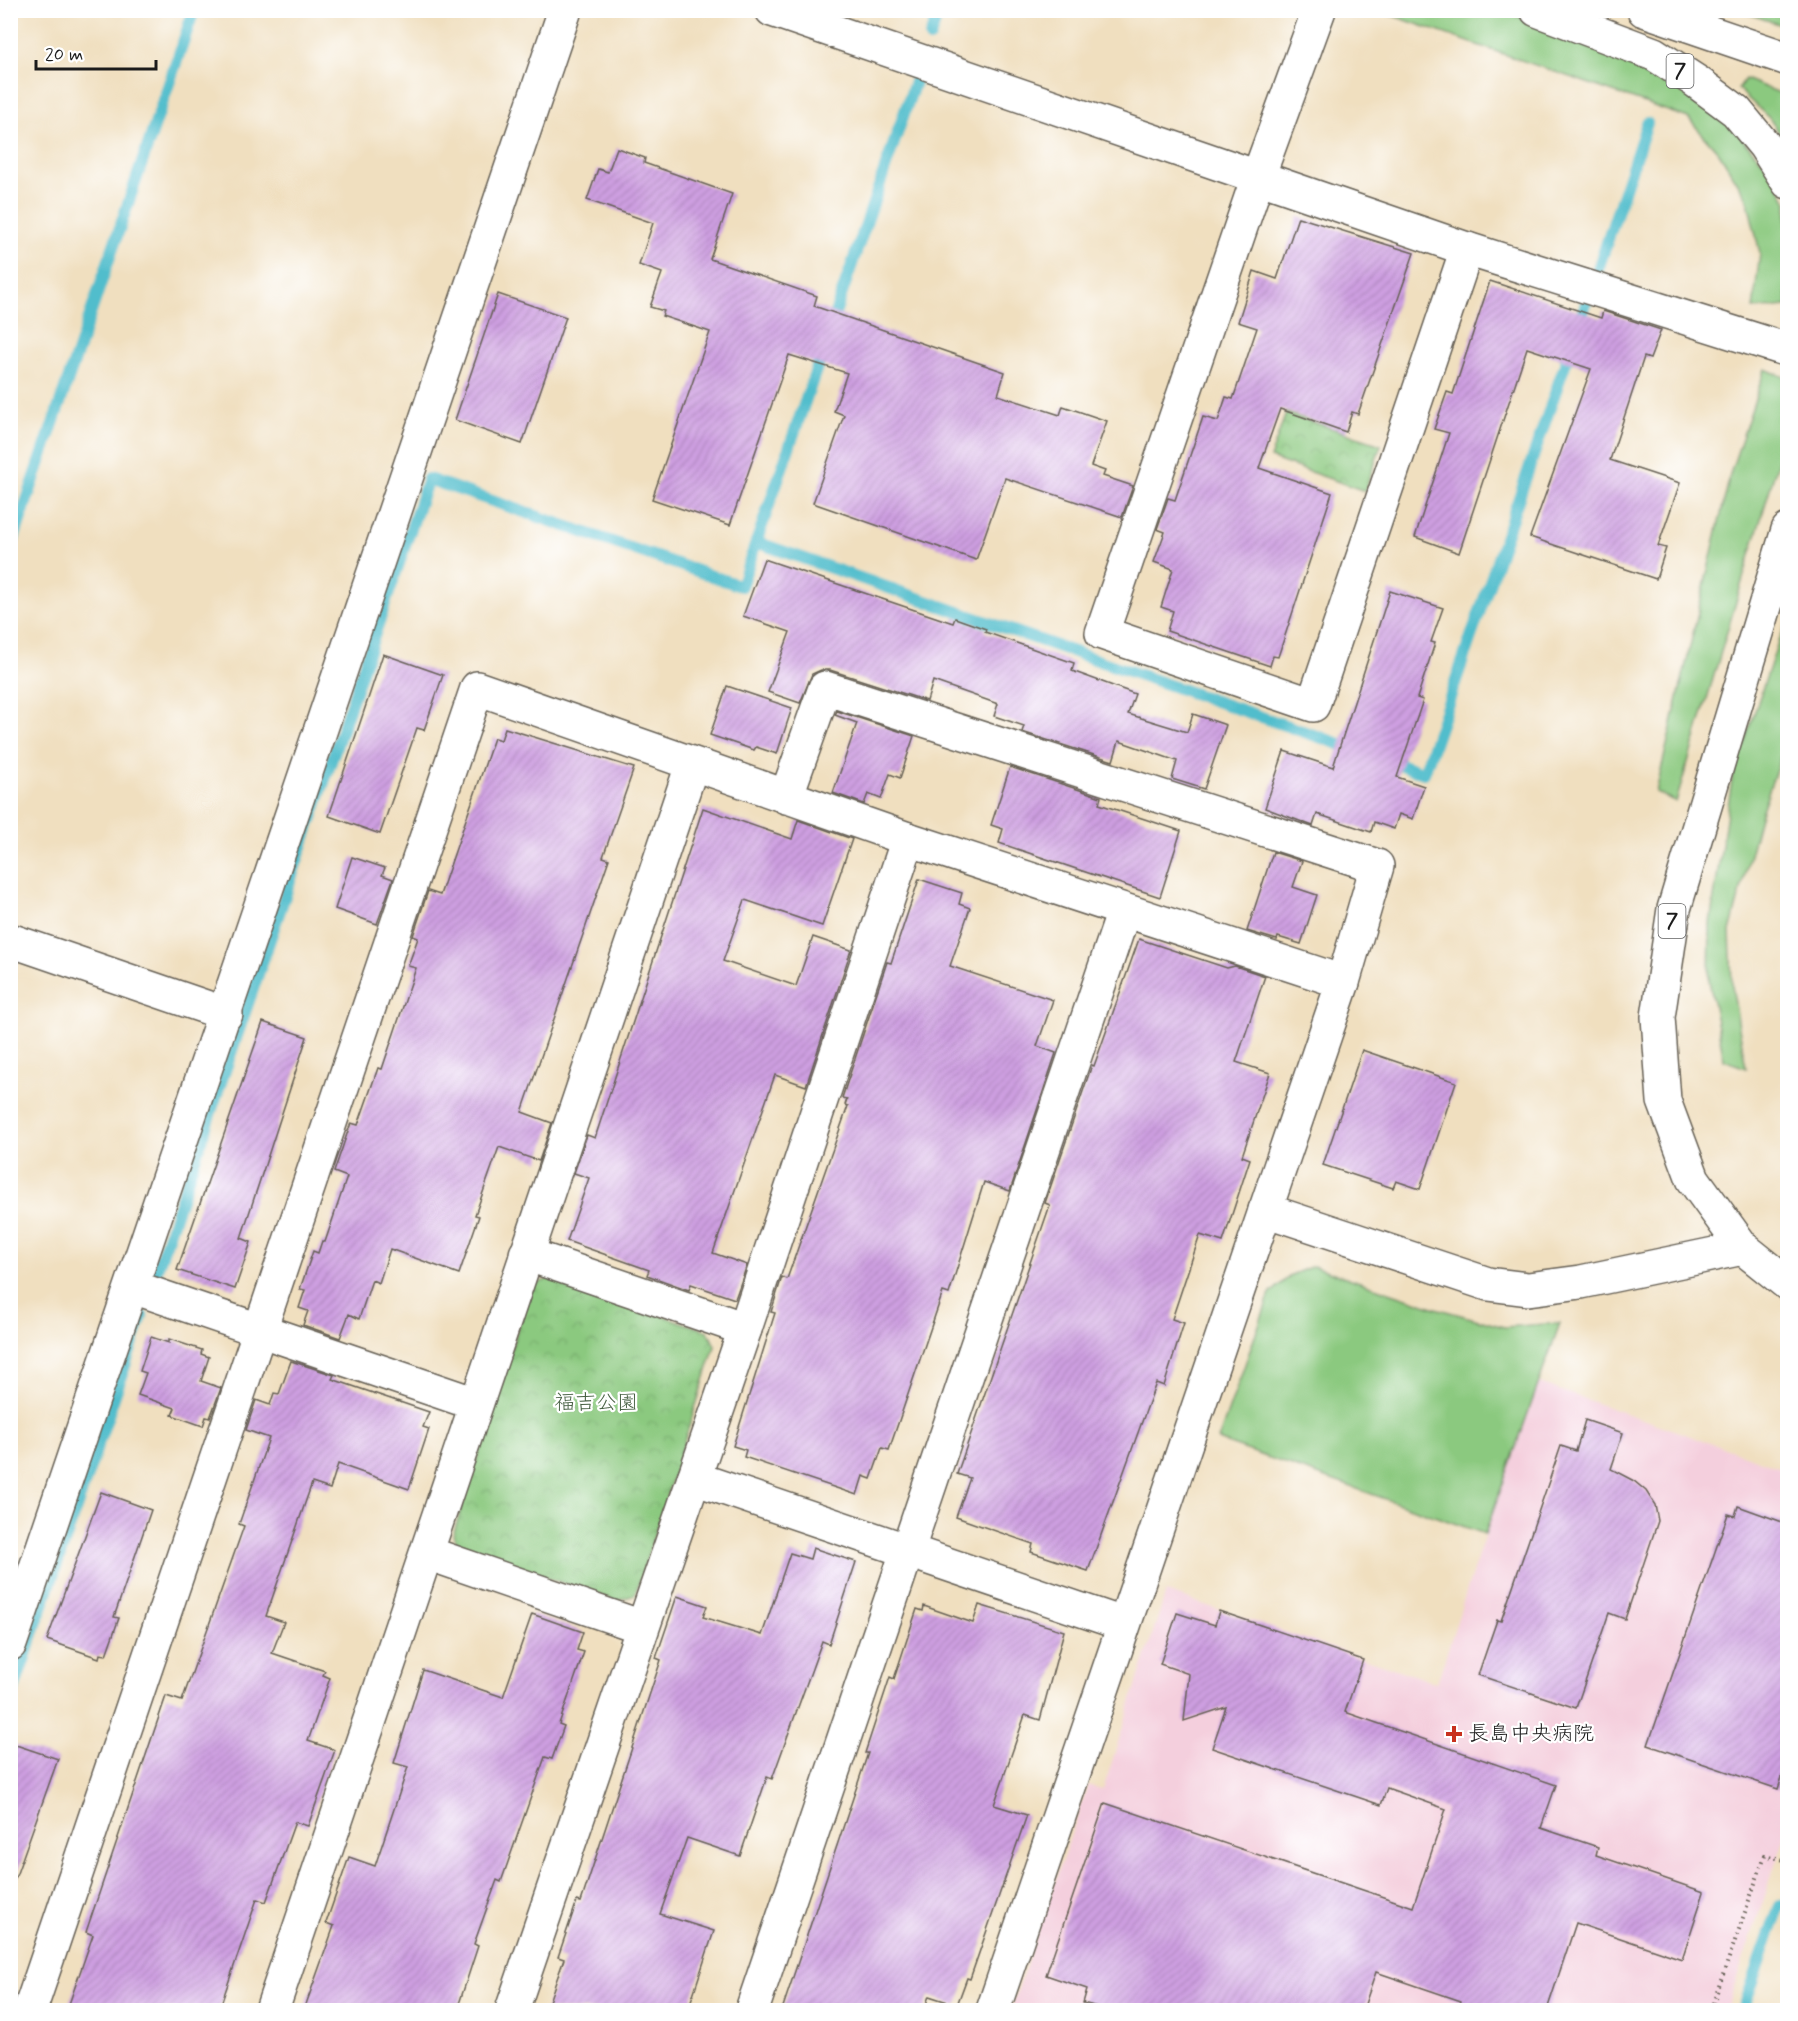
<svg xmlns="http://www.w3.org/2000/svg" width="1798" height="2021" font-family="Mynerve,'Klee One',sans-serif">
<style>
.built{fill:#f4cfdd}
.grass{fill:#8bc97f;stroke:#54724e;stroke-width:1.5}
.park{fill:url(#park-crowns);stroke:#54724e;stroke-width:1.5}
.lines{fill:none;stroke-linecap:round;stroke-linejoin:round}
.stream{stroke:#51bdcc;stroke-width:12}
.building{fill:url(#building-hatch)}
.street-casing{stroke:#666055;stroke-width:36}
.primary-casing{stroke:#666055;stroke-width:36}
.path{stroke:#666055;stroke-width:4;stroke-dasharray:1.5 4.5;stroke-linecap:butt}
.street{stroke:#fff;stroke-width:33}
.primary{stroke:#fff;stroke-width:33}
.poi-dot{fill:#c8321e;stroke:#fff;stroke-width:2}
.labels{text-anchor:middle;dominant-baseline:central;stroke-width:4.5;stroke-linejoin:round;paint-order:stroke}
.shield{fill:#fff;stroke:#606060;stroke-width:1.5}
.shield-label{font-size:20px;font-weight:bold;fill:#1c1c1c}
.park-label{font-size:21px;fill:#486144;stroke:#fff}
.poi-label{font-size:21px;fill:#1c1c1c;stroke:#fff;text-anchor:start}
</style>
<defs>
<pattern id="park-crowns" width="20" height="18" patternUnits="userSpaceOnUse" patternTransform="scale(1.5)"><rect width="20" height="18" fill="#8bc97f"/><path d="M2 6a3 3 0 1 1 6 0M12 15a3 3 0 1 1 6 0" fill="none" stroke="#77ac6d"/></pattern>
<pattern id="building-hatch" width="6" height="6" patternUnits="userSpaceOnUse" patternTransform="scale(1.5)"><rect width="6" height="6" fill="#ce9fe1"/><path d="M-1 1l2-2M0 6l6-6M5 7l2-2" fill="none" stroke="#b088c0"/></pattern>
</defs>
<rect width="100%" height="100%" fill="#fff"/>
<filter id="ink" filterUnits="userSpaceOnUse"><feTurbulence type="fractalNoise" baseFrequency=".0167" numOctaves="2"/><feDisplacementMap in="SourceGraphic" scale="12" xChannelSelector="R" yChannelSelector="G"/><feConvolveMatrix kernelMatrix="1 2 1 2 8 2 1 2 1" color-interpolation-filters="sRGB"/></filter>
<filter id="wash" filterUnits="userSpaceOnUse"><feTurbulence type="fractalNoise" baseFrequency=".008" numOctaves="4" result="noise"/><feDisplacementMap in="SourceGraphic" scale="24" xChannelSelector="R" yChannelSelector="G"/><feGaussianBlur stdDeviation="1.35" result="paint"/><feColorMatrix in="noise" values="0 0 0 0 0 0 0 0 0 0 0 0 0 0 0 0 0 1.4 0 .05"/><feComposite in="paint" operator="in"/></filter>
<g filter="url(#wash)">
<rect width="100%" height="100%" fill="#f0dfbf"/>
<!-- built -->
<path class="built" d="M 1539,1383 L 1787,1470 L 1787,1831 L 1726,2010 L 1011,2010 L 1088,1785 L 1103,1790 L 1166,1592 L 1437,1683 L 1485,1534 Z"/>
<!-- grass -->
<g class="grass">
<path d="M 1379,11 L 1503,11 L 1663,71 L 1696,89 L 1770,169 L 1787,202 L 1787,306 L 1753,309 L 1760,253 L 1747,198 L 1719,153 L 1688,118 Z"/>
<path d="M 1740,11 L 1787,11 L 1787,27 Z"/>
<path d="M 1745,79 L 1787,96 L 1787,144 L 1769,118 L 1738,89 Z"/>
<path d="M 1765,369 L 1787,378 L 1787,432 L 1676,802 L 1656,792 L 1731,471 Z"/>
<path d="M 1787,623 L 1787,739 L 1761,813 L 1730,931 L 1732,986 L 1746,1068 L 1724,1060 L 1709,980 L 1710,923 L 1732,780 L 1777,645 Z"/>
<path d="M 1313,1266 L 1439,1309 L 1504,1327 L 1560,1323 L 1485,1534 L 1218,1440 L 1270,1294 L 1291,1275 Z"/>
</g>
<!-- park -->
<g class="park">
<path d="M 1286,413 L 1381,445 L 1365,491 L 1270,458 Z"/>
<path d="M 551,1278 L 708,1331 L 715,1346 L 635,1595 L 616,1601 L 459,1548 L 453,1535 L 531,1286 Z"/>
</g>
<g class="lines">
<!-- stream -->
<g class="stream">
<path d="M 930,37 L 939,10"/>
<path d="M 1598,269 L 1647,123"/>
<path d="M 830,328 L 916,79"/>
<path d="M 1578,328 L 1586,303"/>
<path d="M 756,542 L 1354,749"/>
<path d="M 10,550 L 194,10"/>
<path d="M 1388,760 L 1424,773 L 1571,347"/>
<path d="M 156,1272 L 428,479 L 741,586 L 823,350"/>
<path d="M 10,1701 L 142,1316"/>
<path d="M 1743,2010 L 1780,1905"/>
</g>
</g>
<g id="blocks">
<!-- building -->
<g class="building">
<path d="M 617,148 L 645,158 L 644,163 L 732,194 L 710,259 L 817,296 L 814,306 L 1005,372 L 998,395 L 1060,415 L 1063,406 L 1107,421 L 1091,466 L 1105,471 L 1103,476 L 1133,486 L 1122,517 L 1005,478 L 976,560 L 813,503 L 844,415 L 834,411 L 847,373 L 789,355 L 730,525 L 652,499 L 710,332 L 662,316 L 664,311 L 650,307 L 662,273 L 639,265 L 653,223 L 587,200 L 598,169 L 608,172 Z"/>
<path d="M 1298,217 L 1414,253 L 1358,414 L 1352,412 L 1346,432 L 1280,409 L 1259,468 L 1332,493 L 1278,657 L 1273,656 L 1270,666 L 1167,631 L 1173,611 L 1161,607 L 1173,569 L 1154,562 L 1165,532 L 1157,529 L 1168,498 L 1175,500 L 1203,417 L 1218,421 L 1226,397 L 1233,399 L 1257,328 L 1238,322 L 1254,271 L 1277,279 Z"/>
<path d="M 1490,281 L 1601,318 L 1603,311 L 1661,330 L 1650,359 L 1644,357 L 1610,460 L 1680,483 L 1658,546 L 1666,548 L 1656,579 L 1530,537 L 1591,369 L 1527,348 L 1459,553 L 1415,537 L 1449,433 L 1434,429 L 1447,392 L 1453,394 Z"/>
<path d="M 498,294 L 566,317 L 522,444 L 455,420 Z"/>
<path d="M 764,559 L 953,623 L 955,618 L 986,629 L 985,632 L 1074,663 L 1072,671 L 1135,694 L 1128,714 L 1187,732 L 1193,714 L 1226,725 L 1204,789 L 1172,779 L 1177,761 L 1119,741 L 1113,761 L 1022,732 L 1024,726 L 994,716 L 998,704 L 933,681 L 927,701 L 830,670 L 821,670 L 812,674 L 800,703 L 768,692 L 790,632 L 743,616 Z"/>
<path d="M 1390,591 L 1443,608 L 1431,642 L 1435,643 L 1417,698 L 1423,700 L 1397,777 L 1424,786 L 1413,819 L 1399,814 L 1394,829 L 1374,822 L 1371,832 L 1317,814 L 1313,826 L 1265,808 L 1284,751 L 1333,767 Z"/>
<path d="M 383,654 L 443,675 L 424,730 L 417,728 L 380,834 L 329,816 Z"/>
<path d="M 727,686 L 792,708 L 777,754 L 756,747 L 754,750 L 710,735 Z"/>
<path d="M 837,711 L 914,736 L 900,778 L 890,774 L 881,799 L 868,794 L 864,804 L 833,793 L 857,723 L 835,715 Z"/>
<path d="M 505,728 L 634,768 L 603,857 L 609,859 L 522,1112 L 552,1123 L 539,1161 L 499,1147 L 475,1215 L 479,1216 L 459,1274 L 390,1249 L 379,1283 L 372,1280 L 359,1319 L 349,1314 L 340,1338 L 303,1325 L 308,1311 L 299,1308 L 305,1290 L 300,1289 L 313,1251 L 318,1253 L 322,1241 L 325,1242 L 347,1177 L 334,1172 L 347,1134 L 351,1123 L 358,1125 L 378,1068 L 382,1069 L 416,968 L 408,966 L 418,938 L 413,936 L 428,891 L 440,895 L 494,738 L 501,740 Z"/>
<path d="M 1010,767 L 1101,797 L 1099,804 L 1181,831 L 1160,897 L 999,843 L 1003,829 L 991,825 Z"/>
<path d="M 703,808 L 792,839 L 798,820 L 852,839 L 822,926 L 745,900 L 723,961 L 796,986 L 813,937 L 851,950 L 806,1086 L 775,1075 L 713,1253 L 747,1265 L 735,1299 L 691,1284 L 689,1290 L 647,1275 L 649,1270 L 567,1241 L 589,1178 L 574,1173 L 587,1135 L 595,1138 Z"/>
<path d="M 1273,852 L 1302,861 L 1293,887 L 1317,895 L 1301,944 L 1278,937 L 1277,940 L 1247,931 Z"/>
<path d="M 352,857 L 385,868 L 382,875 L 393,879 L 377,924 L 335,909 Z"/>
<path d="M 919,879 L 962,893 L 959,904 L 970,908 L 950,966 L 1053,1000 L 1037,1046 L 1056,1053 L 1010,1191 L 984,1182 L 949,1294 L 943,1292 L 889,1450 L 882,1448 L 871,1479 L 863,1476 L 857,1495 L 744,1457 L 746,1450 L 733,1446 L 775,1313 L 771,1312 L 782,1277 L 787,1279 L 848,1106 L 845,1105 L 847,1099 L 842,1098 L 887,962 L 891,963 Z"/>
<path d="M 1139,939 L 1227,968 L 1235,966 L 1265,976 L 1236,1062 L 1270,1073 L 1242,1156 L 1250,1159 L 1223,1242 L 1200,1235 L 1172,1319 L 1184,1323 L 1164,1386 L 1156,1383 L 1088,1571 L 1031,1552 L 1033,1544 L 956,1517 L 970,1478 L 957,1474 L 1050,1205 L 1045,1203 L 1092,1065 L 1094,1066 Z"/>
<path d="M 263,1022 L 307,1037 L 241,1238 L 251,1242 L 235,1289 L 177,1270 Z"/>
<path d="M 1362,1050 L 1456,1082 L 1420,1189 L 1396,1181 L 1393,1188 L 1323,1165 Z"/>
<path d="M 151,1337 L 169,1343 L 169,1339 L 202,1350 L 201,1354 L 209,1357 L 201,1381 L 221,1388 L 210,1418 L 206,1417 L 203,1426 L 172,1415 L 175,1408 L 138,1395 L 146,1373 L 140,1371 Z"/>
<path d="M 291,1361 L 334,1375 L 332,1379 L 429,1412 L 423,1427 L 429,1429 L 409,1489 L 338,1464 L 330,1489 L 312,1483 L 266,1616 L 284,1622 L 272,1653 L 325,1671 L 323,1675 L 330,1678 L 308,1741 L 335,1750 L 308,1826 L 295,1822 L 266,1902 L 257,1899 L 219,2010 L 67,2010 L 93,1935 L 86,1932 L 166,1696 L 182,1701 L 244,1526 L 239,1524 L 269,1438 L 246,1430 L 256,1400 L 270,1405 L 274,1393 L 279,1394 Z"/>
<path d="M 1585,1420 L 1623,1433 L 1611,1469 L 1634,1481 L 1646,1491 L 1655,1505 L 1658,1521 L 1625,1619 L 1609,1613 L 1576,1708 L 1478,1675 L 1497,1620 L 1501,1621 L 1561,1446 L 1576,1451 Z"/>
<path d="M 101,1492 L 151,1510 L 114,1617 L 119,1618 L 106,1655 L 100,1654 L 99,1658 L 47,1640 Z"/>
<path d="M 1738,1506 L 1788,1524 L 1788,1760 L 1778,1789 L 1648,1745 L 1728,1514 L 1735,1516 Z"/>
<path d="M 813,1548 L 856,1562 L 829,1644 L 822,1641 L 772,1779 L 767,1777 L 740,1856 L 687,1838 L 660,1914 L 714,1931 L 688,2010 L 546,2010 L 564,1959 L 558,1957 L 577,1901 L 581,1902 L 661,1660 L 656,1658 L 677,1596 L 707,1606 L 703,1617 L 762,1635 L 790,1553 L 810,1559 Z"/>
<path d="M 979,1605 L 1064,1631 L 1040,1720 L 1025,1715 L 994,1805 L 1027,1815 L 970,1979 L 967,1978 L 957,2005 L 929,1996 L 924,2010 L 782,2010 L 868,1753 L 865,1753 L 890,1677 L 894,1679 L 917,1609 L 923,1611 L 924,1606 L 973,1623 Z"/>
<path d="M 1219,1611 L 1363,1660 L 1345,1712 L 1556,1785 L 1541,1828 L 1598,1847 L 1596,1855 L 1704,1892 L 1682,1959 L 1576,1923 L 1547,2010 L 1458,2010 L 1461,2001 L 1376,1972 L 1363,2010 L 1108,2010 L 1083,2003 L 1087,1989 L 1046,1975 L 1105,1803 L 1413,1907 L 1446,1809 L 1387,1788 L 1381,1805 L 1212,1748 L 1226,1707 L 1184,1721 L 1189,1674 L 1160,1664 L 1177,1613 L 1215,1625 Z"/>
<path d="M 532,1614 L 583,1632 L 577,1650 L 584,1652 L 559,1724 L 564,1726 L 552,1759 L 545,1757 L 501,1882 L 497,1880 L 474,1944 L 478,1946 L 457,2010 L 304,2010 L 334,1926 L 326,1923 L 349,1857 L 375,1866 L 408,1767 L 394,1763 L 423,1670 L 503,1697 Z"/>
<path d="M 10,1743 L 58,1759 L 15,1879 L 10,1878 Z"/>
</g>
</g>
</g>
<g filter="url(#ink)">
<use href="#blocks" fill-opacity="0" stroke="#666055" stroke-width="1.5"/>
<g class="lines">
<!-- street casing -->
<g class="street-casing">
<g id="street">
<path d="M 772,10 L 1467,249 L 1788,350"/>
<path d="M 1319,10 L 1258,177 L 1102,633 L 1313,705 L 1467,249"/>
<path d="M 786,797 L 825,688 L 1377,866 L 1343,982"/>
<path d="M 10,940 L 226,1014"/>
<path d="M 1265,1210 L 1488,1284 L 1528,1289 L 1581,1282 L 1743,1248"/>
<path d="M 526,1254 L 745,1329"/>
<path d="M 133,1287 L 476,1404"/>
<path d="M 694,1478 L 1123,1624"/>
<path d="M 427,1553 L 642,1627"/>
<path d="M 10,1644 L 565,10"/>
<path d="M 30,2010 L 477,688 L 908,839 L 1343,982 L 993,2010"/>
<path d="M 272,2010 L 692,765"/>
<path d="M 512,2010 L 745,1329 L 908,839"/>
<path d="M 752,2010 L 1124,911"/>
</g>
</g>
<!-- primary casing -->
<g class="primary-casing">
<g id="primary">
<path d="M 1537,10 L 1654,54 L 1697,82 L 1736,111 L 1765,146 L 1788,182"/>
<path d="M 1644,10 L 1788,59"/>
<path d="M 1788,530 L 1674,909 L 1658,1017 L 1664,1101 L 1693,1179 L 1743,1248 L 1788,1284"/>
</g>
</g>
<!-- path -->
<path class="path" d="M 1711,2009 L 1765,1855 L 1788,1861"/>
<!-- street -->
<use href="#street" class="street"/>
<!-- primary -->
<use href="#primary" class="primary"/>
</g>
</g>
<!-- markers -->
<path class="poi-dot" d="M1451 1725h6v6h6v6h-6v6h-6v-6h-6v-6h6z"/>
<g class="labels">
<!-- shield labels -->
<g class="shield">
<rect x="1666.5" y="54" width="27" height="34" rx="4.5"/>
<rect x="1658.5" y="904" width="27" height="34" rx="4.5"/>
</g>
<g class="shield-label">
<text x="1680" y="71">7</text>
<text x="1672" y="921">7</text>
</g>
<!-- park labels -->
<g class="park-label">
<text x="596" y="1403">福吉公園</text>
</g>
<!-- poi labels -->
<g class="poi-label">
<text x="1468" y="1734">長島中央病院</text>
</g>
</g>
<!-- margin -->
<rect width="1798" height="2021" fill="none" stroke="#fff" stroke-width="36"/>
<!-- scale -->
<path d="M36 60v9h120v-9" fill="none" stroke="#1c1c1c" stroke-width="3"/>
<text x="45" y="60" font-size="18" fill="#1c1c1c" stroke="#ffffff" stroke-width="4.5" paint-order="stroke">20 m</text>
</svg>
